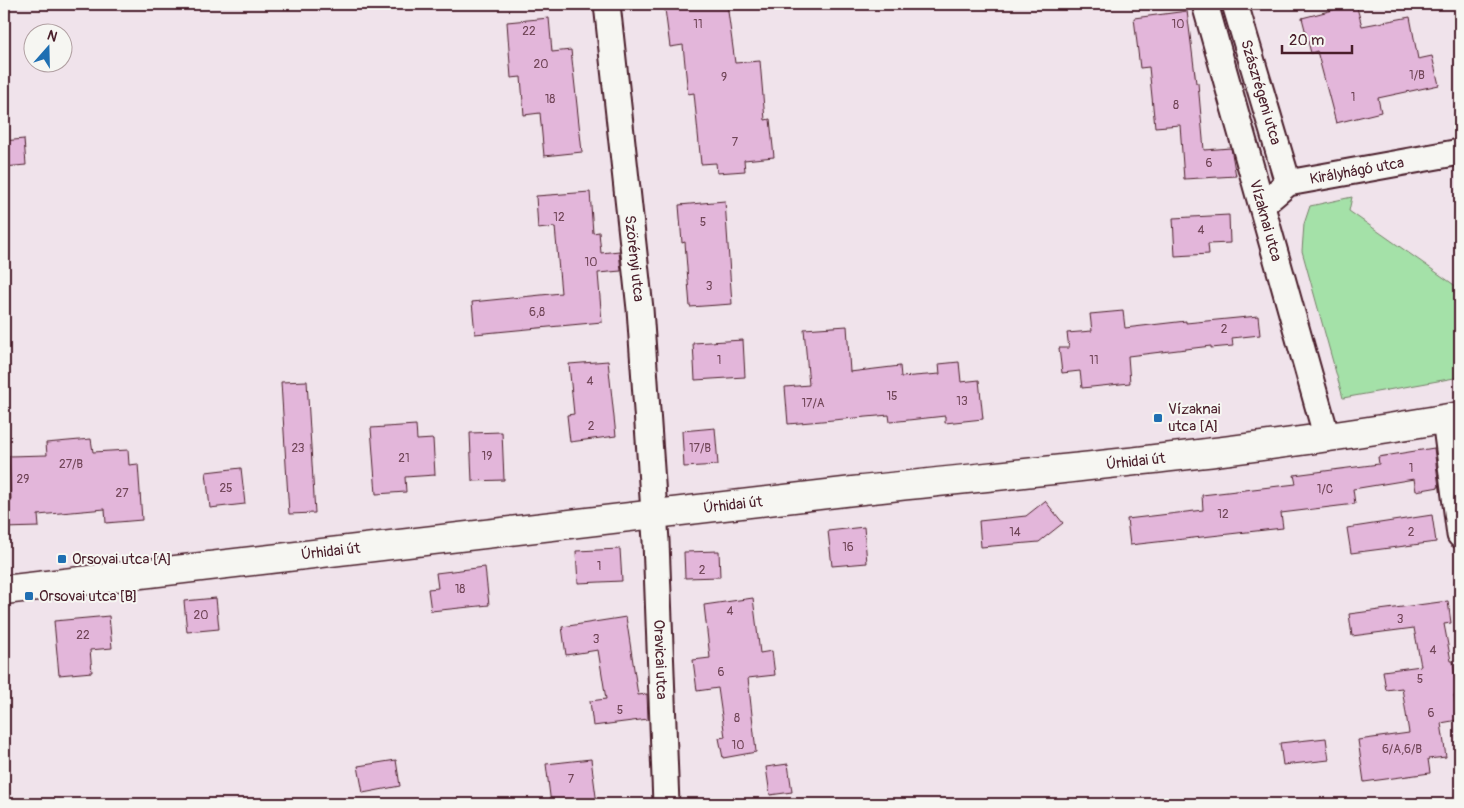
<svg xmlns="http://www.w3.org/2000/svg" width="1464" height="808" font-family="Pangolin,sans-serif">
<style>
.green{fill:#a4e1a8;stroke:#77806a}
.building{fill:#e3b6da;stroke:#4a1f2b}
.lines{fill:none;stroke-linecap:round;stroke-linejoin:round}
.street-casing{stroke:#4a1f2b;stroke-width:29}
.secondary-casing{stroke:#4a1f2b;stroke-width:31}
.street{stroke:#f6f6f2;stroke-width:25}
.secondary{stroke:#f6f6f2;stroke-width:28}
.poi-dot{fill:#1f6fb2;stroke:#f6f6f2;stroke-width:2}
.labels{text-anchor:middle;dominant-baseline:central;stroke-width:4;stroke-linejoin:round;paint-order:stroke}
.number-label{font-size:12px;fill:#704557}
.street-label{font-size:15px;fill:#4a1f2b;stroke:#f6f6f2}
.poi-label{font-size:15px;fill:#4a1f2b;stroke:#f6f6f2;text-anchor:start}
</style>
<rect width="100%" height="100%" fill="#f0e3eb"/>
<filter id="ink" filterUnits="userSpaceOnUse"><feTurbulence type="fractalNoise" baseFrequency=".02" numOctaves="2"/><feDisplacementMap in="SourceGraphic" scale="10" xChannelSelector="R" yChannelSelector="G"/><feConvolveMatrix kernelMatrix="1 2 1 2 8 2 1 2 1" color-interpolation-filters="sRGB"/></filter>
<g filter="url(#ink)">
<!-- green -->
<path class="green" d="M 1352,197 L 1349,211 L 1460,289 L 1460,377 L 1343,398 L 1302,251 L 1304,224 L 1310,206 Z"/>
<!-- building -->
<g class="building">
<path d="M 703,4 L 727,4 L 735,63 L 760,61 L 765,120 L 770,119 L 774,157 L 744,160 L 745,171 L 717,173 L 716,163 L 701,164 L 694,93 L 688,94 L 683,45 L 670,47 L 665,9 Z"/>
<path d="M 1356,4 L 1362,26 L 1410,17 L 1418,59 L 1432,56 L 1439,85 L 1378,98 L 1381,112 L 1336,123 L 1317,51 L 1311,53 L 1302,18 Z"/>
<path d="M 1187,11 L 1196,83 L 1198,83 L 1204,150 L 1231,148 L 1236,176 L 1184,179 L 1180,125 L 1155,127 L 1149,67 L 1140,68 L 1134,18 Z"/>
<path d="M 549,18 L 552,52 L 571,50 L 582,152 L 544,156 L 540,113 L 524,115 L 521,77 L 511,78 L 507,22 Z"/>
<path d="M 24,139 L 26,165 L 4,167 L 4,141 Z"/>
<path d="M 590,192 L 593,233 L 599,232 L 601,253 L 619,251 L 621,271 L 598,273 L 602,322 L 475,334 L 472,302 L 561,293 L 555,227 L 538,229 L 536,196 Z"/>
<path d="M 725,201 L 732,304 L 690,307 L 685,242 L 682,243 L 679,205 Z"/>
<path d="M 1229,215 L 1230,243 L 1208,244 L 1209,254 L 1175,256 L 1173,218 Z"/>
<path d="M 1123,311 L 1125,328 L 1186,321 L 1186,323 L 1258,316 L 1260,335 L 1232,338 L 1233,346 L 1211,348 L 1211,346 L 1128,356 L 1130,383 L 1082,388 L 1080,371 L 1062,373 L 1059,348 L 1069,348 L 1067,333 L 1092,331 L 1090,314 Z"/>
<path d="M 847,326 L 850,372 L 900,366 L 901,377 L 940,374 L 939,364 L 959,362 L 961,382 L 979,380 L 983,419 L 945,423 L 945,416 L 890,422 L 889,415 L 788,424 L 785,387 L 809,385 L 804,329 Z"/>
<path d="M 743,340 L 745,377 L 695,380 L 693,343 Z"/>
<path d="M 608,361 L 616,436 L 570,442 L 567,415 L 574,414 L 569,364 Z"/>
<path d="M 307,381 L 315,513 L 289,514 L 281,382 Z"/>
<path d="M 416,425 L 417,440 L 433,439 L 435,475 L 405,477 L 406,492 L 376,494 L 371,428 Z"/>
<path d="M 715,428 L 718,465 L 684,467 L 682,431 Z"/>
<path d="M 502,432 L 504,480 L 472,481 L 470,433 Z"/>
<path d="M 91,439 L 93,452 L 128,450 L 129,465 L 138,464 L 142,520 L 106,523 L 105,509 L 38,515 L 39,527 L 4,528 L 4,502 L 11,501 L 9,456 L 47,455 L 46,443 Z"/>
<path d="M 1434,448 L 1439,487 L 1416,491 L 1414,479 L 1353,489 L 1355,504 L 1281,513 L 1283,528 L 1130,545 L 1127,519 L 1203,510 L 1202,495 L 1296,484 L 1294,475 L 1379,464 L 1378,457 Z"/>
<path d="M 241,468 L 245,504 L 210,508 L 206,472 Z"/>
<path d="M 1045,501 L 1063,523 L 1039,542 L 981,547 L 979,521 L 1026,516 Z"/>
<path d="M 1432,515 L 1436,542 L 1351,553 L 1347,528 Z"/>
<path d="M 864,527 L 867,563 L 832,566 L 828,531 Z"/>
<path d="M 620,549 L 622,581 L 578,583 L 576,551 Z"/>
<path d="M 719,551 L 720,577 L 685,578 L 684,552 Z"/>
<path d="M 485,567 L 489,605 L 431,611 L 428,589 L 438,588 L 436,573 Z"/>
<path d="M 216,598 L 219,629 L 187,632 L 184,601 Z"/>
<path d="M 753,598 L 760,653 L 772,651 L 775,675 L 748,678 L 756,752 L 723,758 L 719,738 L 725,737 L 718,688 L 697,691 L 693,660 L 710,658 L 704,605 Z"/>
<path d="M 1448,601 L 1451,623 L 1444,624 L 1451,661 L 1453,661 L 1457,695 L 1454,695 L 1458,720 L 1441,723 L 1446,757 L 1428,759 L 1430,773 L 1364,782 L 1358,740 L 1409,733 L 1402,688 L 1386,690 L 1383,671 L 1421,666 L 1414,628 L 1352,636 L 1349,614 Z"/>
<path d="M 109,616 L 112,648 L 90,650 L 92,672 L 59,675 L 54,621 Z"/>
<path d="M 626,617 L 638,695 L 647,694 L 648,719 L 593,726 L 590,701 L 606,699 L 598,650 L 566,655 L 562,627 Z"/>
<path d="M 1326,738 L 1329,760 L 1283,765 L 1280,743 Z"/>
<path d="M 591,759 L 597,804 L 551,804 L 546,764 Z"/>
<path d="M 396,760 L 400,786 L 363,793 L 358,766 Z"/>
<path d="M 788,764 L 792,792 L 770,795 L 766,767 Z"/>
</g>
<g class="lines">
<!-- street casing -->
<g class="street-casing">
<g id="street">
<path id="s1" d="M 607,4 L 640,309 L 656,541 L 666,804"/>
<path id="s2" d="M 1205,4 L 1327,438"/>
<path id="s3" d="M 1235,4 L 1288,183"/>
<path id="s4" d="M 1262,205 L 1288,183 L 1460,152"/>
<path d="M 1445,419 L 1460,535"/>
</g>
</g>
<!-- secondary casing -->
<g class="secondary-casing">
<g id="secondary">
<path id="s5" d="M 4,590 C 287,556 570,523 853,491 C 1056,469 1259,452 1460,416"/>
</g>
</g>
<!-- street -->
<use href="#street" class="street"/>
<!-- secondary -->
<use href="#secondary" class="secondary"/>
</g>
</g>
<!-- markers -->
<g class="poi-dot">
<rect x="1153" y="413" width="10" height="10" rx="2.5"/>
<rect x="57" y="554" width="10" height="10" rx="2.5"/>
<rect x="24" y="591" width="10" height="10" rx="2.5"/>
</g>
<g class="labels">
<!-- number labels -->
<g class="number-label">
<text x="698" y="24">11</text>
<text x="1178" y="24">10</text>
<text x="529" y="31">22</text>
<text x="541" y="64">20</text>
<text x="1417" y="75">1/B</text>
<text x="724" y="77">9</text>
<text x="1353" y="97">1</text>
<text x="550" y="99">18</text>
<text x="1176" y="105">8</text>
<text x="735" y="142">7</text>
<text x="1209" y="163">6</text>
<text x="559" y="217">12</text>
<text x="703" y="222">5</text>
<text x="1201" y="230">4</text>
<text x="591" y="262">10</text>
<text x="709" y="286">3</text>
<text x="537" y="312">6,8</text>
<text x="1224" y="329">2</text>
<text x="719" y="360">1</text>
<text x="1094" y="360">11</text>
<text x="590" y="381">4</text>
<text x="892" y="396">15</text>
<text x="962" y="401">13</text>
<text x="813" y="403">17/A</text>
<text x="591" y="426">2</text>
<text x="298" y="448">23</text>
<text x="700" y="448">17/B</text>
<text x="487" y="456">19</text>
<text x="404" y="458">21</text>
<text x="71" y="464">27/B</text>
<text x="1411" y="468">1</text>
<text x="23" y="479">29</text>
<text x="226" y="488">25</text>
<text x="1325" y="489">1/C</text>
<text x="122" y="493">27</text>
<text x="1223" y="514">12</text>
<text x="1015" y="532">14</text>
<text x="1411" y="532">2</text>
<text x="848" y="547">16</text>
<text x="599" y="566">1</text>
<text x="702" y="570">2</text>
<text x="460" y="589">18</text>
<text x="730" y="611">4</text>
<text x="201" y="615">20</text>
<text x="1400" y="619">3</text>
<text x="83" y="635">22</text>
<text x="596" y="639">3</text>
<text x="1433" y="650">4</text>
<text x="721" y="672">6</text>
<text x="1420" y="679">5</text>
<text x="620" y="710">5</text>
<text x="1431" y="713">6</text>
<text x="737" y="718">8</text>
<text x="738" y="745">10</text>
<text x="1402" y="749">6/A,6/B</text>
<text x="571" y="779">7</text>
</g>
<!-- street labels -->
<g class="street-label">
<text stroke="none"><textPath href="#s3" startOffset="92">Szászrégeni utca</textPath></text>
<text stroke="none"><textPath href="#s4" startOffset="104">Királyhágó utca</textPath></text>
<text stroke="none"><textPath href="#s2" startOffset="225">Vízaknai utca</textPath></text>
<text stroke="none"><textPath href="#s1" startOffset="256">Szörényi utca</textPath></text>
<text stroke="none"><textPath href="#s5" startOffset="1139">Úrhidai út</textPath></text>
<text stroke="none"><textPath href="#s5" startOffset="734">Úrhidai út</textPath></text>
<text stroke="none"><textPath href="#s5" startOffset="329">Úrhidai út</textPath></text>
<text stroke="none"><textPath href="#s1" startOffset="658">Oravicai utca</textPath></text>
</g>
<!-- poi labels -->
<g class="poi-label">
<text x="1168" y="409">Vízaknai<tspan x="1168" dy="17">utca [A]</tspan></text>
<text x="72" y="559">Orsovai utca [A]</text>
<text x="39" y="596">Orsovai utca [B]</text>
</g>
</g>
<!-- margin -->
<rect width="1464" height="808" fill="none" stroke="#f6f6f2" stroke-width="20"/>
<rect x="10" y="10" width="1444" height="788" fill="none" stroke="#4a1f2b" stroke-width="2" filter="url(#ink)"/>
<!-- north arrow -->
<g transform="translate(48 48) rotate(20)"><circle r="24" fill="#f6f6f2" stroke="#b1a0a2"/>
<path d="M0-4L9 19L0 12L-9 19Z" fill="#1f6fb2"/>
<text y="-8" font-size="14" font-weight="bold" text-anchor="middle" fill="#4a1f2b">N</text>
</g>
<!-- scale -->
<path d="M1282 45v8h70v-8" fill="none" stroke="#4a1f2b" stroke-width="2.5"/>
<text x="1289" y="45" font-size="15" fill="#4a1f2b" stroke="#f6f6f2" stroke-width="4" paint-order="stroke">20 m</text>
</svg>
